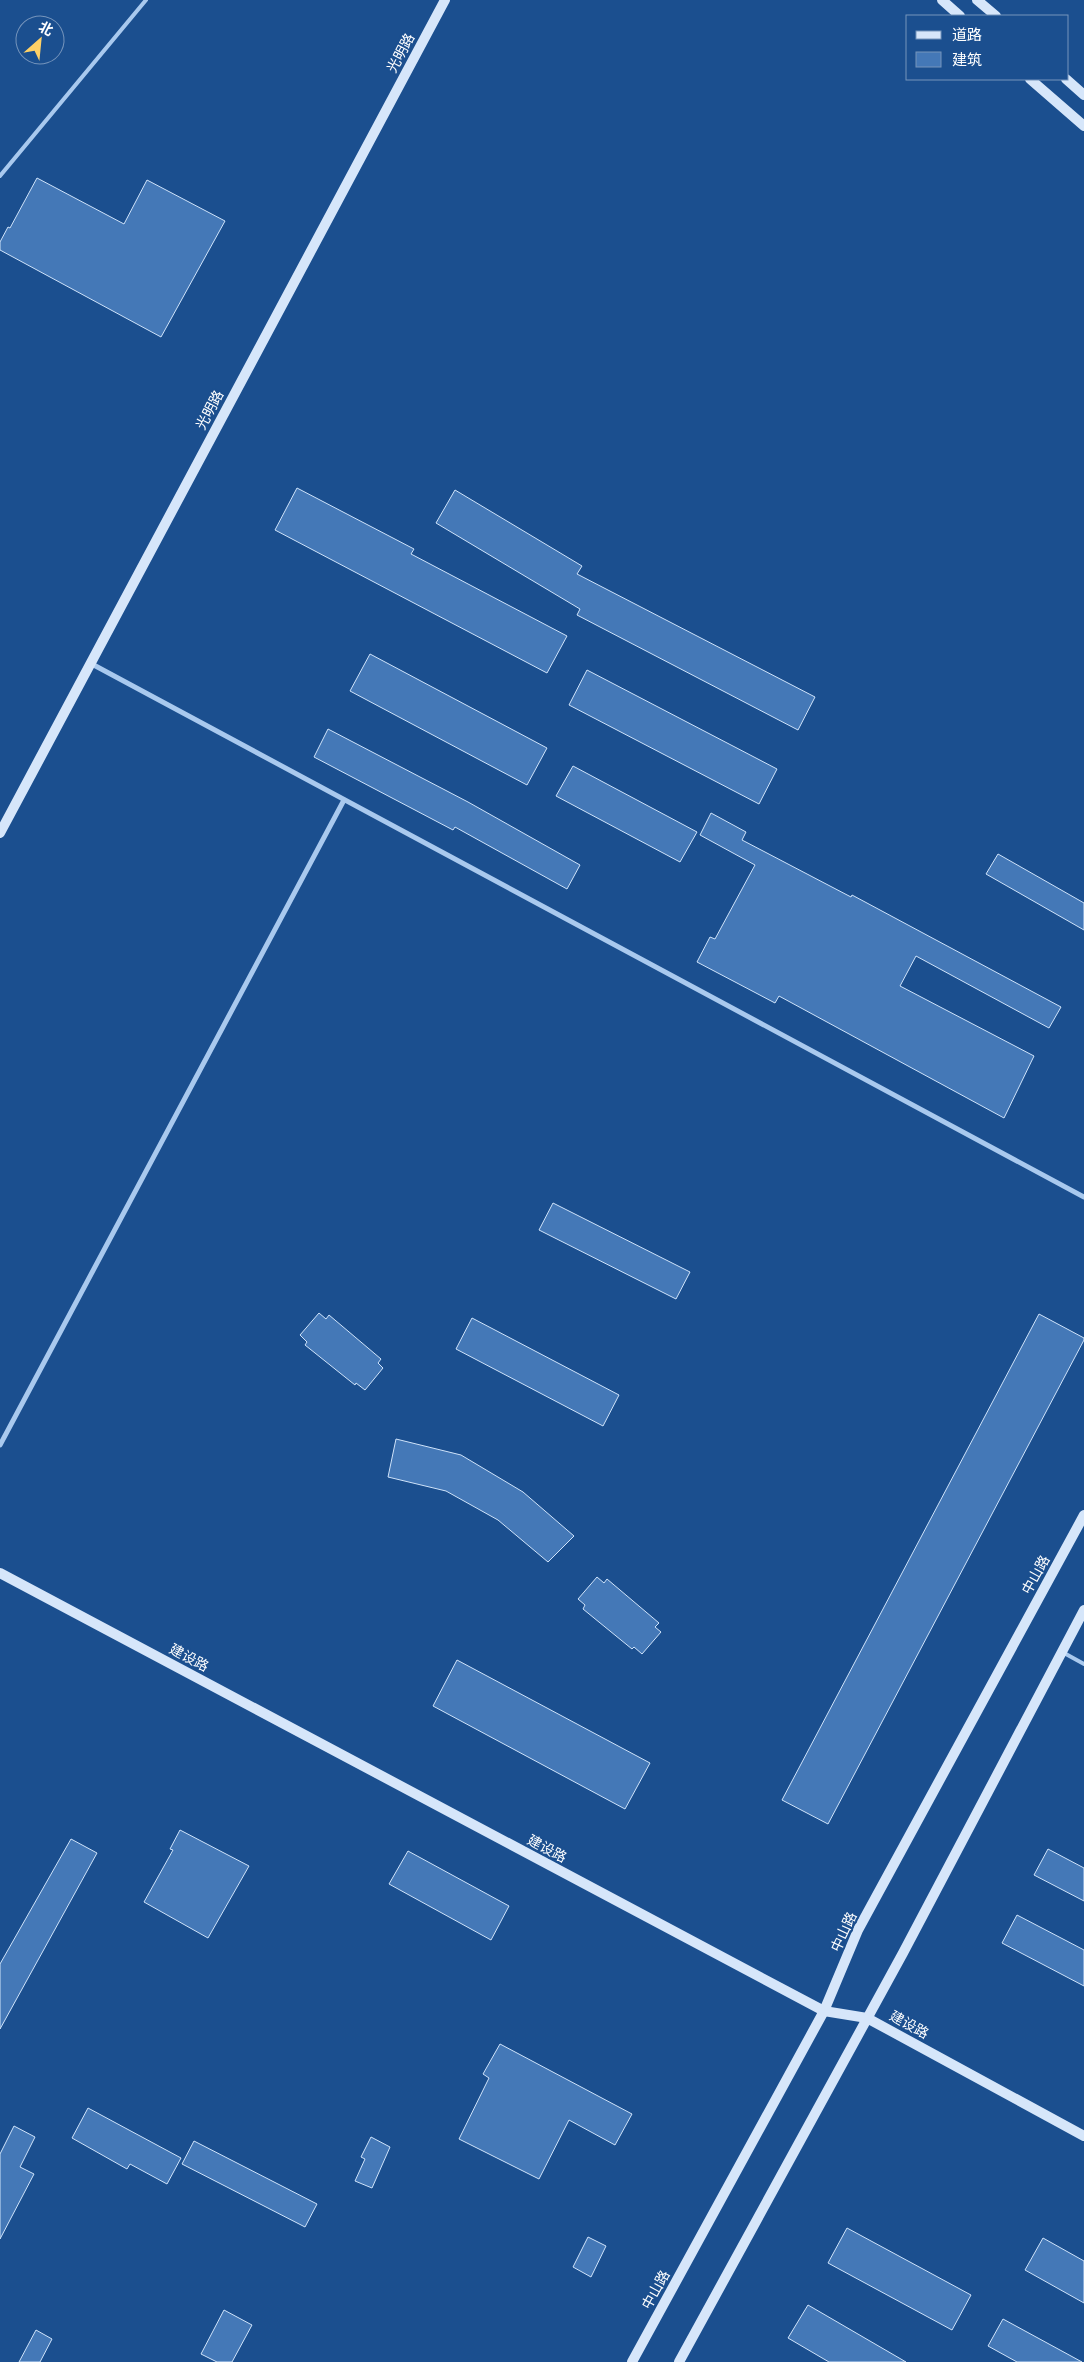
<svg xmlns="http://www.w3.org/2000/svg" width="1084" height="2362" font-family="Signika,'Noto Sans SC',sans-serif">
<style>
.building{fill:#4478b7;stroke:#cfe3fa}
.lines{fill:none;stroke-linecap:round;stroke-linejoin:round}
.lane{stroke:#a9c9ee;stroke-width:4}
.street{stroke:#a9c9ee;stroke-width:5}
.secondary{stroke:#d6e6fa;stroke-width:10}
.labels{text-anchor:middle;dominant-baseline:central;stroke-width:4;stroke-linejoin:round;paint-order:stroke}
.street-label{font-size:14px;fill:#fff;stroke:#1b4f8f}
</style>
<rect width="100%" height="100%" fill="#1b4f8f"/>
<!-- building -->
<g class="building">
<path d="M 37,178 L 124,224 L 147,180 L 225,221 L 161,337 L 0,250 L 0,242 L 8,227 L 10,228 Z"/>
<path d="M 297,488 L 414,549 L 411,554 L 567,636 L 547,673 L 275,530 Z"/>
<path d="M 455,490 L 582,566 L 577,574 L 815,697 L 798,730 L 577,615 L 580,609 L 436,523 Z"/>
<path d="M 370,654 L 547,748 L 527,785 L 350,691 Z"/>
<path d="M 587,670 L 777,769 L 759,804 L 569,705 Z"/>
<path d="M 328,729 L 468,802 L 580,865 L 567,889 L 455,827 L 453,830 L 314,757 Z"/>
<path d="M 573,766 L 697,832 L 680,862 L 556,796 Z"/>
<path d="M 711,813 L 746,832 L 742,840 L 851,897 L 852,895 L 1061,1007 L 1049,1028 L 916,956 L 900,986 L 1034,1056 L 1004,1118 L 779,996 L 775,1003 L 697,962 L 710,937 L 715,939 L 755,865 L 700,835 Z"/>
<path d="M 998,854 L 1084,903 L 1084,930 L 986,874 Z"/>
<path d="M 553,1203 L 690,1272 L 676,1299 L 539,1230 Z"/>
<path d="M 319,1313 L 326,1319 L 329,1315 L 381,1359 L 378,1363 L 383,1368 L 365,1390 L 356,1383 L 355,1385 L 305,1345 L 307,1342 L 300,1335 Z"/>
<path d="M 1039,1314 L 1084,1338 L 1084,1340 L 828,1824 L 782,1800 Z"/>
<path d="M 472,1318 L 619,1395 L 603,1426 L 456,1349 Z"/>
<path d="M 396,1439 L 461,1455 L 523,1492 L 574,1536 L 548,1562 L 498,1520 L 446,1491 L 388,1477 Z"/>
<path d="M 597,1577 L 604,1583 L 607,1579 L 659,1623 L 655,1627 L 661,1632 L 642,1654 L 634,1647 L 632,1649 L 583,1609 L 585,1605 L 578,1599 Z"/>
<path d="M 457,1660 L 650,1763 L 625,1809 L 433,1706 Z"/>
<path d="M 180,1830 L 249,1866 L 208,1938 L 144,1902 L 173,1850 L 170,1849 Z"/>
<path d="M 71,1839 L 97,1853 L 0,2029 L 0,1964 Z"/>
<path d="M 1048,1849 L 1084,1868 L 1084,1901 L 1034,1875 Z"/>
<path d="M 408,1851 L 509,1906 L 491,1940 L 389,1884 Z"/>
<path d="M 1017,1915 L 1084,1950 L 1084,1986 L 1002,1943 Z"/>
<path d="M 500,2044 L 632,2114 L 615,2145 L 569,2120 L 539,2179 L 459,2139 L 489,2078 L 483,2074 Z"/>
<path d="M 88,2108 L 181,2158 L 167,2184 L 130,2164 L 127,2169 L 72,2138 Z"/>
<path d="M 14,2126 L 35,2137 L 20,2167 L 34,2174 L 0,2239 L 0,2154 Z"/>
<path d="M 371,2137 L 390,2147 L 372,2188 L 355,2181 L 365,2159 L 361,2157 Z"/>
<path d="M 194,2141 L 317,2204 L 305,2227 L 182,2164 Z"/>
<path d="M 847,2228 L 971,2295 L 952,2330 L 828,2263 Z"/>
<path d="M 588,2237 L 606,2246 L 591,2277 L 573,2267 Z"/>
<path d="M 1043,2238 L 1084,2261 L 1084,2303 L 1025,2270 Z"/>
<path d="M 808,2305 L 906,2362 L 829,2362 L 788,2338 Z"/>
<path d="M 224,2310 L 252,2325 L 232,2362 L 217,2362 L 201,2354 Z"/>
<path d="M 1003,2319 L 1082,2362 L 1017,2362 L 988,2346 Z"/>
<path d="M 36,2330 L 52,2339 L 40,2362 L 19,2362 Z"/>
</g>
<g class="lines">
<!-- lane -->
<g class="lane">
<path d="M 0,176 L 146,0"/>
<path d="M 1064,1653 L 1084,1664"/>
</g>
<!-- street -->
<g class="street">
<path d="M 90,663 L 1084,1197"/>
<path d="M 0,1445 L 344,800"/>
</g>
<!-- secondary -->
<g class="secondary">
<path d="M 942,0 L 960,16"/>
<path d="M 977,0 L 996,16"/>
<path d="M 1030,79 L 1084,126"/>
<path d="M 1066,79 L 1084,95"/>
<path d="M 0,833 L 445,0"/>
<path d="M 0,1573 L 824,2011 L 867,2018 L 1084,2136"/>
<path d="M 632,2362 L 824,2011 L 858,1930 L 1084,1515"/>
<path d="M 679,2362 L 903,1953 L 1084,1610"/>
</g>
</g>
<g class="labels">
<!-- street labels -->
<g class="street-label">
<text transform="translate(401 53) rotate(-62)">光明路</text>
<text transform="translate(210 410) rotate(-62)">光明路</text>
<text transform="translate(1036 1575) rotate(-61)">中山路</text>
<text transform="translate(189 1658) rotate(28)">建设路</text>
<text transform="translate(547 1849) rotate(28)">建设路</text>
<text transform="translate(844 1932) rotate(-65)">中山路</text>
<text transform="translate(909 2025) rotate(29)">建设路</text>
<text transform="translate(656 2290) rotate(-61)">中山路</text>
</g>
</g>
<!-- legend -->
<rect x="906" y="15" width="162" height="65" fill="#1b4f8f" stroke="#7695bc"/>
<rect x="916" y="31" width="25" height="8" fill="#d6e6fa" stroke="#7695bc"/>
<text x="952" y="40" font-size="15" fill="#ffffff">道路</text>
<rect x="916" y="52" width="25" height="15" fill="#4478b7" stroke="#7695bc"/>
<text x="952" y="65" font-size="15" fill="#ffffff">建筑</text>
<!-- north arrow -->
<g transform="translate(40 40) rotate(27)"><circle r="24" fill="#1b4f8f" stroke="#7695bc"/>
<path d="M0-4L9 19L0 12L-9 19Z" fill="#ffd166"/>
<text y="-8" font-size="14" font-weight="bold" text-anchor="middle" fill="#ffffff">北</text>
</g>
</svg>
